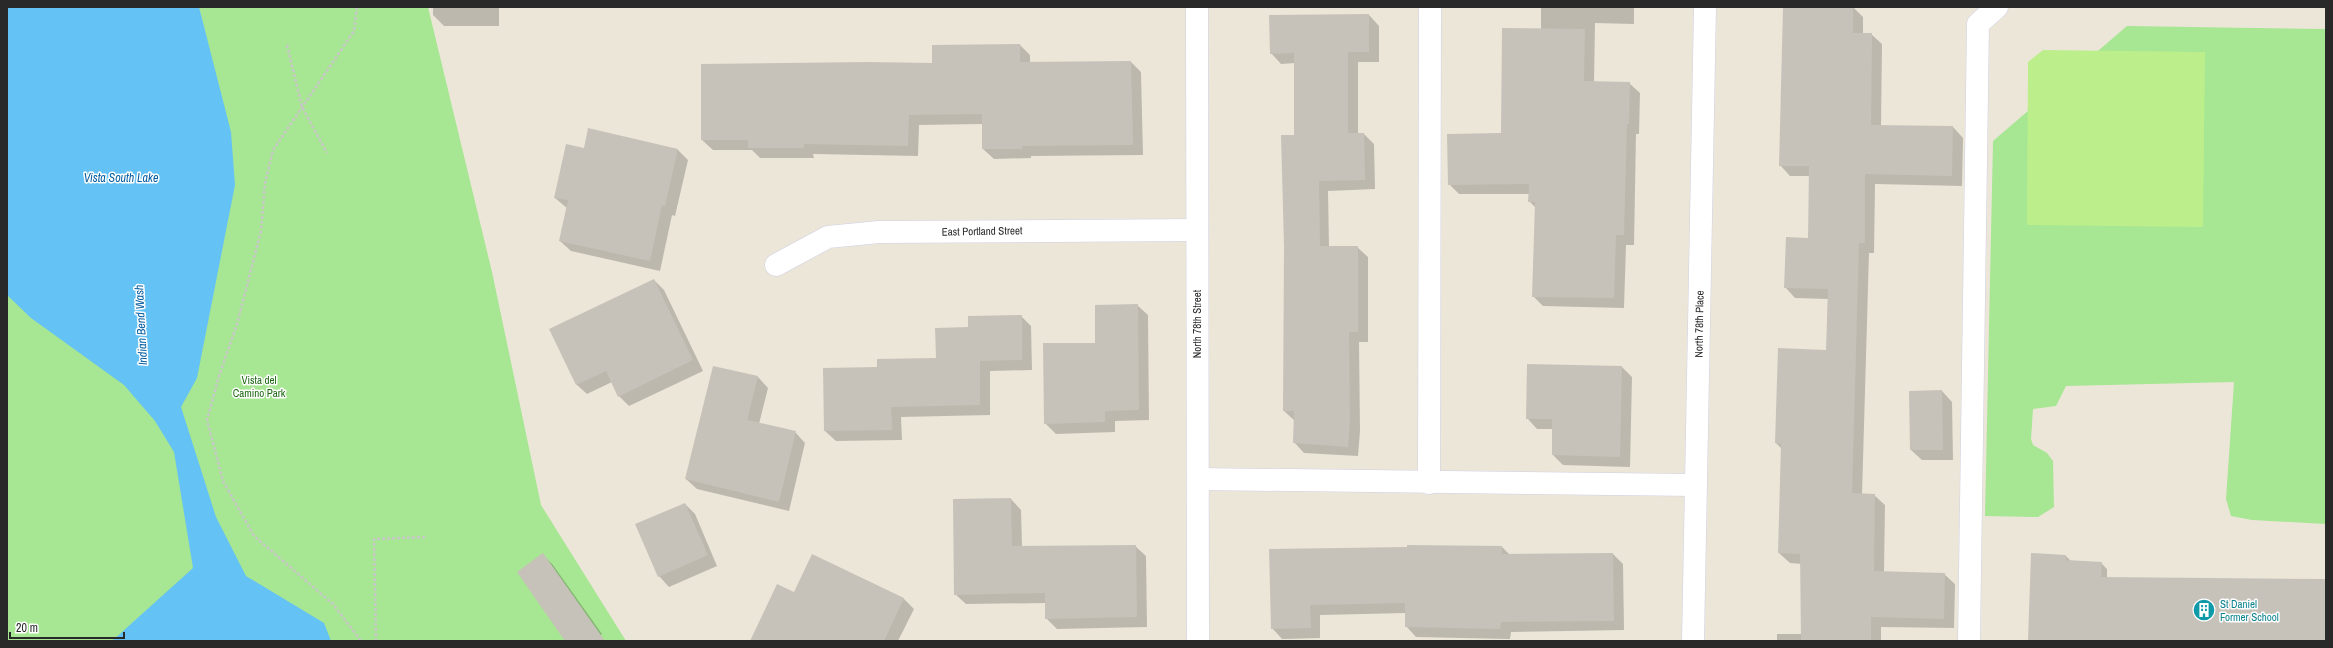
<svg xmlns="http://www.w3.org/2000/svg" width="2333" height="648" font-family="'Archivo Narrow',sans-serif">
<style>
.green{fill:#a7e692}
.pitch{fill:#bcef8c}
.water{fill:#65c2f5}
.shadow{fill:#0003}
.building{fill:#c7c2b9}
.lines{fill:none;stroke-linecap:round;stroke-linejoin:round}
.minor-casing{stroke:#ced0e3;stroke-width:23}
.path{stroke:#c7c7c7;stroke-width:2.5;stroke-dasharray:3 2;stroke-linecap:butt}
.minor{stroke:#fff;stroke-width:22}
.labels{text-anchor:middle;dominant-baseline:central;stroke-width:3;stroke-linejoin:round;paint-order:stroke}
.street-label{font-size:11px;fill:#292929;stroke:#fff}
.park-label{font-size:11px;fill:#1f6915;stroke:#fff}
.culture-label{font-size:11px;fill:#0d838f;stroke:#fff;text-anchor:start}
.water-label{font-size:12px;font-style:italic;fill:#055da0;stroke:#fff}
</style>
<rect width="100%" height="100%" fill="#ece6d9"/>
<!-- green -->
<g class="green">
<path d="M 7,7 L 428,7 L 492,272 L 541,505 L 626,641 L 7,641 Z"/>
<path d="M 2127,26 L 2326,29 L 2326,524 L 2252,520 L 2231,516 L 2226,499 L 2234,382 L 2066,386 L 2056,406 L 2033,409 L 2031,439 L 2033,445 L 2047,453 L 2053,461 L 2054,507 L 2038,517 L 1985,516 L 1993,141 Z"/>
</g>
<!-- pitch -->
<path class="pitch" d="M 2043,50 L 2205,52 L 2203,227 L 2027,225 L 2028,62 Z"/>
<!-- water -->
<path class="water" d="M 7,7 L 199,7 L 231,132 L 235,185 L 197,378 L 181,407 L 216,517 L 246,576 L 324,623 L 331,641 L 112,641 L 193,568 L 174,452 L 155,421 L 124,385 L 31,318 L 7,295 Z"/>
<!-- shadow -->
<g class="shadow">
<path d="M 433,7 L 499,7 L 499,26 L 444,26 L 433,15 Z"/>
<path d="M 614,7 L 701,7 L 701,8 Z"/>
<path d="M 1541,7 L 1634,7 L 1634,24 L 1595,23 L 1594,83 L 1629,83 L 1640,93 L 1639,134 L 1636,134 L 1634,245 L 1626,245 L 1624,308 L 1543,306 L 1533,296 L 1536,208 L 1529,201 L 1529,194 L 1459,194 L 1449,184 L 1502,134 L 1541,30 Z"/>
<path d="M 1784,7 L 1853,7 L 1863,17 L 1863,34 L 1871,34 L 1882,44 L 1881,126 L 1953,127 L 1963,138 L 1962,186 L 1875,184 L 1874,253 L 1869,253 L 1862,495 L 1874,495 L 1885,505 L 1884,572 L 1944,574 L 1955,584 L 1954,628 L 1881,627 L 1881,641 L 1777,641 L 1777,634 L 1802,634 L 1802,564 L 1790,563 L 1779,553 L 1782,449 L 1776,443 L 1827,351 L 1828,299 L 1795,298 L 1785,287 L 1809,239 L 1810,176 L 1790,176 L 1780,165 Z"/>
<path d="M 1369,15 L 1379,26 L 1379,62 L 1358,62 L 1358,134 L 1364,134 L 1374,144 L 1375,189 L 1328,191 L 1329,247 L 1357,247 L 1368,257 L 1368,342 L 1359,342 L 1360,431 L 1358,456 L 1304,453 L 1294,442 L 1295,421 L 1284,411 L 1295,136 L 1295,63 L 1281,64 L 1271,53 Z"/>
<path d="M 1020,45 L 1030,55 L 1030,63 L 1131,62 L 1141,72 L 1143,155 L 1031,156 L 1031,158 L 994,159 L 983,149 L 983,124 L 919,125 L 918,156 L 813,154 L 814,158 L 760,158 L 752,150 L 713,150 L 702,140 L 933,64 Z"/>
<path d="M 584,149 L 677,149 L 688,160 L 675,216 L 672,215 L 660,271 L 571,251 L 560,241 L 567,208 L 555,198 Z"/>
<path d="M 654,280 L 664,290 L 703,371 L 629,406 L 619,396 L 612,382 L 587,394 L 576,384 Z"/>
<path d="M 1137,305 L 1148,315 L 1149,420 L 1115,421 L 1115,432 L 1056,434 L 1045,423 L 1096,344 Z"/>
<path d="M 1021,316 L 1031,326 L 1032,370 L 990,371 L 990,415 L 901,417 L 902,440 L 836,441 L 825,431 L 878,368 L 937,359 L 969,328 Z"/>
<path d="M 1622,367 L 1632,377 L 1630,467 L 1563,465 L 1553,455 L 1553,429 L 1537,429 L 1527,418 Z"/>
<path d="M 758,377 L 768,388 L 759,424 L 795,432 L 805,443 L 789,511 L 697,489 L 686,479 Z"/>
<path d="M 1942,391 L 1952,402 L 1953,460 L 1922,460 L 1911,450 Z"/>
<path d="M 1011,499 L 1021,510 L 1022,547 L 1135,546 L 1146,556 L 1147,627 L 1057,629 L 1046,618 L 1046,603 L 966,604 L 955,594 Z"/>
<path d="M 685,504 L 695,514 L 717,566 L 669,587 L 659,576 Z"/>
<path d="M 1502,547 L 1510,555 L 1613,554 L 1623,564 L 1624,630 L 1511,632 L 1510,639 L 1416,637 L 1406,626 L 1406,613 L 1320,615 L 1320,638 L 1282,639 L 1272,628 L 1270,550 Z"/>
<path d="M 543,555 L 553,565 L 602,634 L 593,641 L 567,641 Z"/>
<path d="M 813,555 L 904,599 L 914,609 L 898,641 L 756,641 L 795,593 Z"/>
<path d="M 2066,556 L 2072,562 L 2101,563 L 2107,569 L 2107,578 L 2326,580 L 2326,641 L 2029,641 Z"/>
</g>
<!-- building -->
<g class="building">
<path d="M 1783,7 L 1853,7 L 1853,33 L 1872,33 L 1871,125 L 1953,126 L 1952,176 L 1865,174 L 1865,243 L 1859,243 L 1852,493 L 1875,494 L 1874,571 L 1945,573 L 1944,619 L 1871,617 L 1871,641 L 1801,641 L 1800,554 L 1778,553 L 1781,444 L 1775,443 L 1778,348 L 1826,350 L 1828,289 L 1784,288 L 1786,237 L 1808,238 L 1809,166 L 1779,166 Z"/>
<path d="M 1369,14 L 1369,52 L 1348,52 L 1348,133 L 1364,133 L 1365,180 L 1319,181 L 1320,246 L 1358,246 L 1358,332 L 1349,332 L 1350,420 L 1348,447 L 1293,443 L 1294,411 L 1283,411 L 1284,246 L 1281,135 L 1294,135 L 1294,53 L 1270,54 L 1269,15 Z"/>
<path d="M 1502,28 L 1585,29 L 1584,81 L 1630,82 L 1629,124 L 1627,124 L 1624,235 L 1616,235 L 1614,298 L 1532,297 L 1535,202 L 1528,202 L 1529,184 L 1448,185 L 1447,134 L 1501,133 Z"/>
<path d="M 1020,44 L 1020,62 L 1131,61 L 1133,145 L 1022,146 L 1022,149 L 982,149 L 982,114 L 909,115 L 908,146 L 804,144 L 804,148 L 748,148 L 748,140 L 701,140 L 701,64 L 869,62 L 932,63 L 932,45 Z"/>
<path d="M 588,128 L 678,149 L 665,206 L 662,205 L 650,261 L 559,241 L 568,200 L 554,198 L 566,144 L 584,148 Z"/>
<path d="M 654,279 L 693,360 L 618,397 L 606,371 L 576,385 L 549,329 Z"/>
<path d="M 1138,304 L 1139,410 L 1105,411 L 1105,422 L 1044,424 L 1043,343 L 1095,343 L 1095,305 Z"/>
<path d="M 1022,315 L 1022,360 L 980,361 L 980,405 L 891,407 L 892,430 L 824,431 L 823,368 L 877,367 L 877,359 L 936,358 L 935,328 L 968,327 L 968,316 Z"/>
<path d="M 1527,364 L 1622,366 L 1620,457 L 1552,455 L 1552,419 L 1526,419 Z"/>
<path d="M 713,366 L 758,376 L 747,420 L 796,431 L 779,502 L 685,479 Z"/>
<path d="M 1942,390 L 1943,450 L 1910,450 L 1909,391 Z"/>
<path d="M 1011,498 L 1012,546 L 1136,545 L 1137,617 L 1045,619 L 1045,593 L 954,595 L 953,499 Z"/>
<path d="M 685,503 L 708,555 L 658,577 L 635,524 Z"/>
<path d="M 1407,545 L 1502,546 L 1502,554 L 1613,553 L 1614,621 L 1501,622 L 1500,629 L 1405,627 L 1405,603 L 1310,605 L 1311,628 L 1271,629 L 1269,549 L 1407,547 Z"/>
<path d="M 543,553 L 605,641 L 565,641 L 517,572 Z"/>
<path d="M 2031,553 L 2066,555 L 2066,560 L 2102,562 L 2101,577 L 2326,579 L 2326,641 L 2028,641 Z"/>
<path d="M 812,554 L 904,598 L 884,641 L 750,641 L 777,584 L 794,592 Z"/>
</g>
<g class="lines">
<!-- minor casing -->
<g class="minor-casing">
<g id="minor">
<path d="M 1197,7 L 1198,641"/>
<path d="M 776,265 L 828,237 L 879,232 L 1197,230"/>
<path d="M 1198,479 L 1695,485"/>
<path d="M 1429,483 L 1430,7"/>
<path d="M 1693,641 L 1705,7"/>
<path d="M 1969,641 L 1978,24 L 1997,7"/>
</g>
</g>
<!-- path -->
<g class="path">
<path d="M 357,7 L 354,31 L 273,150 L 265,183 L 261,231 L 237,324 L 219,376 L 207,420 L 223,481 L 254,536 L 333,604 L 361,641"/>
<path d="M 287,45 L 302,107 L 327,153"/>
<path d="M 376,641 L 374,539 L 426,537"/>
</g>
<!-- minor -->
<use href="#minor" class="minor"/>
</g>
<!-- icons -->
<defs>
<g id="building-disc" transform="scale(1.15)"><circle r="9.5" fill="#0f9aa8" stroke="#fff"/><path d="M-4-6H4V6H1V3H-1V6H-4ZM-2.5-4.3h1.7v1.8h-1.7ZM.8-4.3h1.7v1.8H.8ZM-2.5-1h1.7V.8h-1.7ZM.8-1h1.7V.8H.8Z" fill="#fff"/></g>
</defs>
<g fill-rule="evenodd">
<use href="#building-disc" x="2204" y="610"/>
</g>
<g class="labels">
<!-- street labels -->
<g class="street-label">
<text transform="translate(982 231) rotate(-1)">East Portland Street</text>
<text transform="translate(1197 324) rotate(-90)">North 78th Street</text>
<text transform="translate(1699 324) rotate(-89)">North 78th Place</text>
</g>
<!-- park labels -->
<g class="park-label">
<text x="259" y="380">Vista del<tspan x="259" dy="13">Camino Park</tspan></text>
</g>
<!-- culture labels -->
<g class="culture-label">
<text x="2220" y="604">St Daniel<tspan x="2220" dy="13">Former School</tspan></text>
</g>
<!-- water labels -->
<g class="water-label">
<text x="121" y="178">Vista South Lake</text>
<text transform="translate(141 325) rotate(-93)">Indian Bend Wash</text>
</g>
</g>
<!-- border -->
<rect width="2333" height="648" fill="none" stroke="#292929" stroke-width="16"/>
<!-- scale -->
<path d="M10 632v6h114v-6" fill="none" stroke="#292929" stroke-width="2"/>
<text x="16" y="632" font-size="12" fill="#292929" stroke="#ffffff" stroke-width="3" paint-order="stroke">20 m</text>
</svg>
